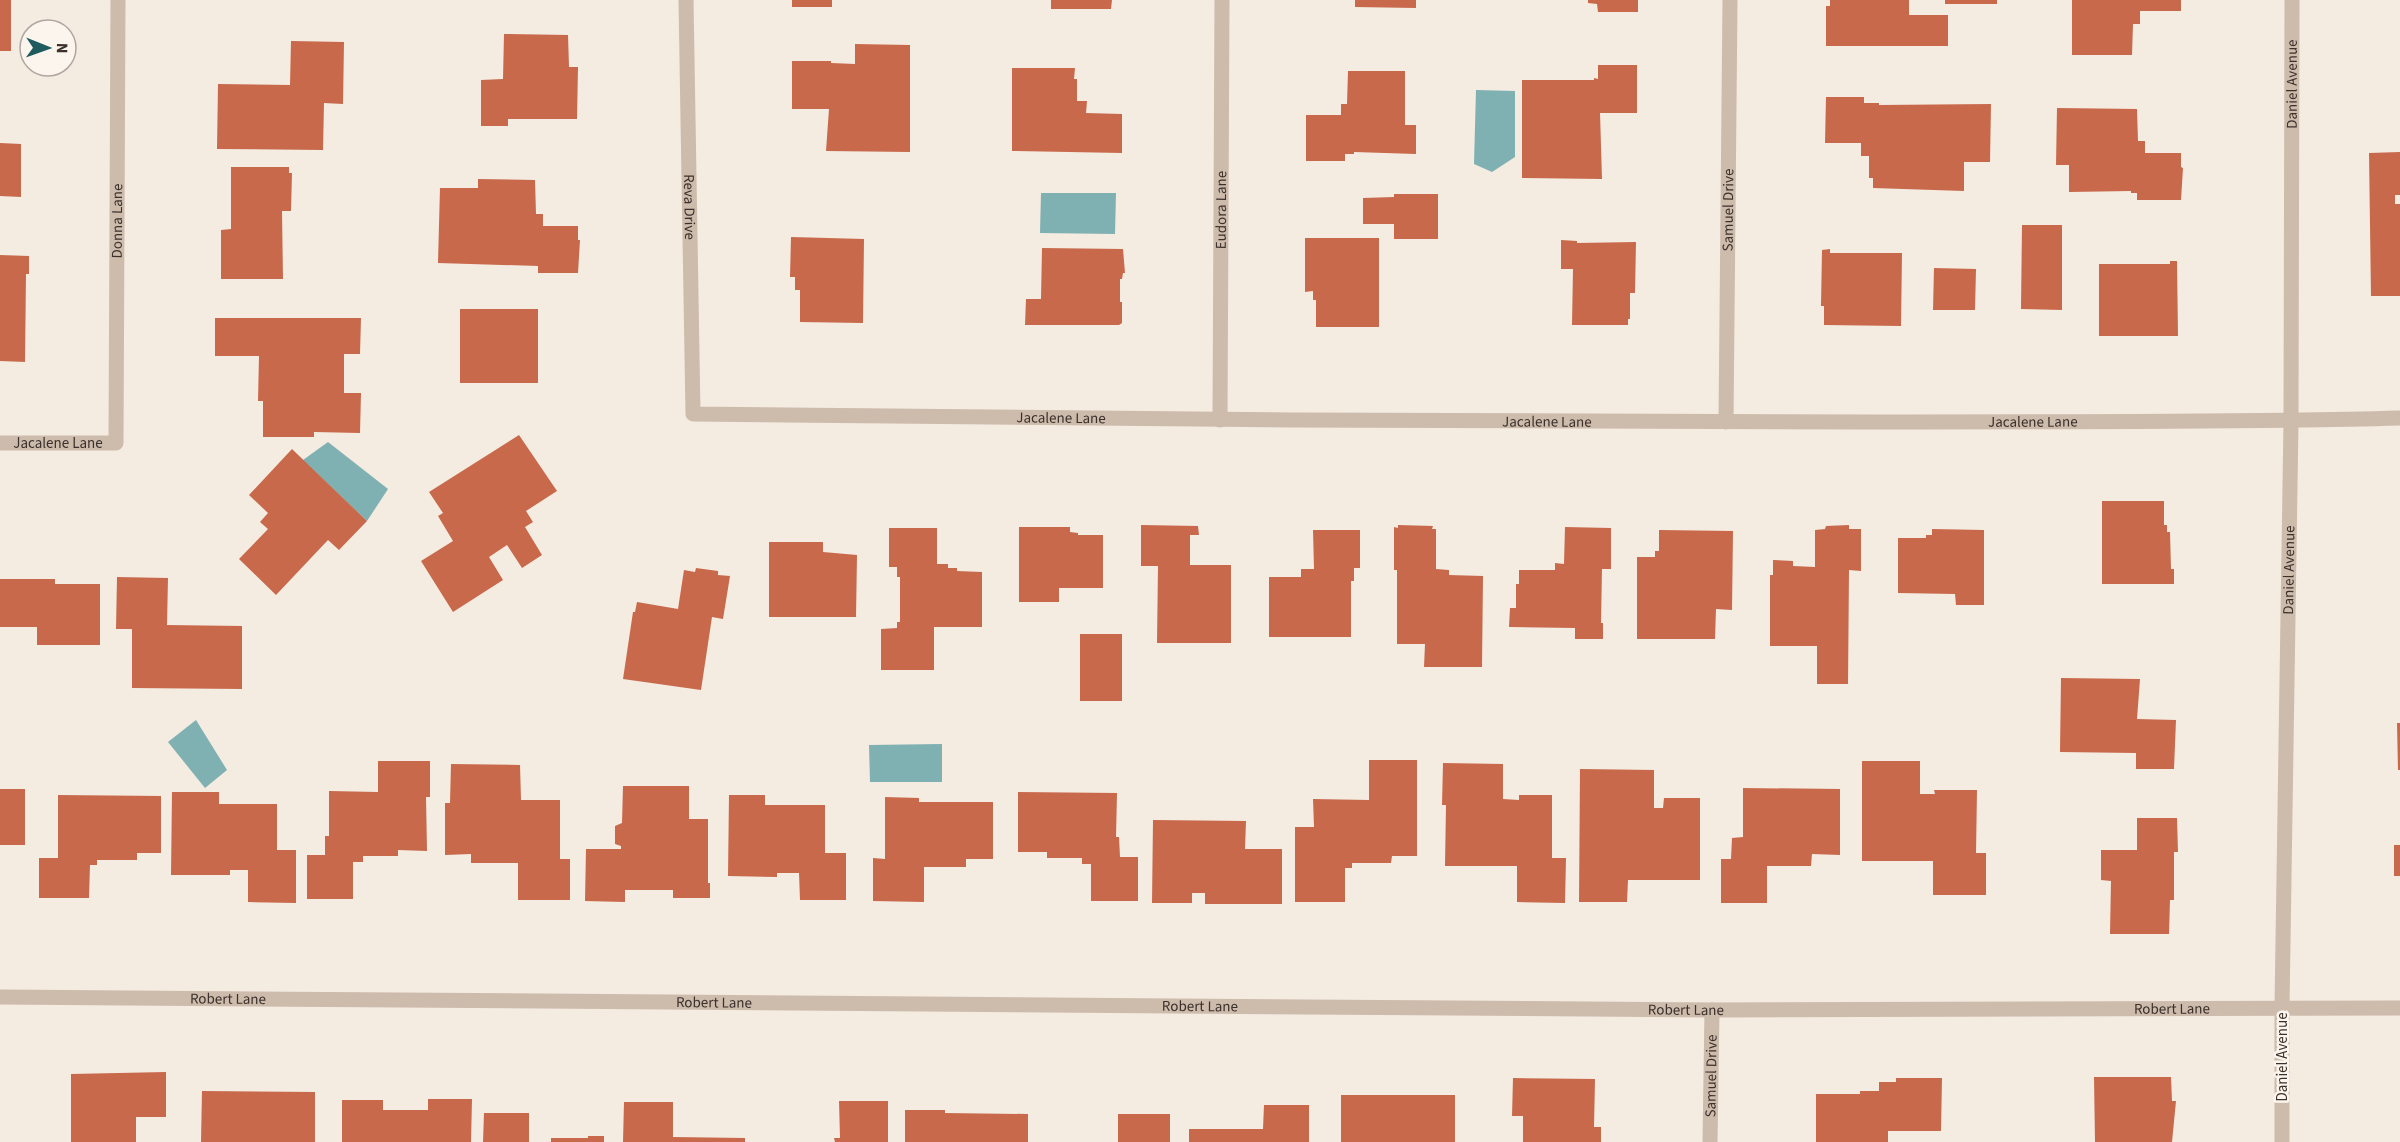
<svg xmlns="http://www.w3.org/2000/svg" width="2400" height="1142" font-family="'Source Sans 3',sans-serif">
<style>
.water{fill:#7fb0b2}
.building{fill:#c8694b}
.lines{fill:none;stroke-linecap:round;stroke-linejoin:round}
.minor{stroke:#cdbbac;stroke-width:15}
.labels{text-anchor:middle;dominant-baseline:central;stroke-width:5;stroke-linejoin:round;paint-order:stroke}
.street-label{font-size:15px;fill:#3b302b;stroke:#fbf5ee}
</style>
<rect width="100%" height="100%" fill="#f4ebe1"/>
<!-- water -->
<g class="water">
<path d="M 1476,90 L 1515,91 L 1515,157 L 1492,172 L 1474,164 Z"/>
<path d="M 1041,193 L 1116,193 L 1115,234 L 1040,233 Z"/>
<path d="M 328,442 L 388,489 L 367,521 L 303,460 Z"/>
<path d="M 196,720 L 227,770 L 205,788 L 168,742 Z"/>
<path d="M 942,744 L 942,782 L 870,782 L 869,745 Z"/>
</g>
<!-- building -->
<g class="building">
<rect x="0" y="0" width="11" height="51"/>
<rect x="792" y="0" width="40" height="7"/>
<path d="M 1051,0 L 1112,0 L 1111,9 L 1051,9 Z"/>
<path d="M 1355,0 L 1416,0 L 1416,8 L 1355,7 Z"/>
<path d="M 1588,0 L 1638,0 L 1638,12 L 1598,12 L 1597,4 L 1588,3 Z"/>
<path d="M 1830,0 L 1909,0 L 1909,15 L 1948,15 L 1948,46 L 1826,46 L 1826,6 L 1830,6 Z"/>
<rect x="1945" y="0" width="52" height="4"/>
<path d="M 2072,0 L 2181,0 L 2181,11 L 2140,11 L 2140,24 L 2133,24 L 2132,55 L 2072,55 Z"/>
<path d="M 504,34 L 568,35 L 569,67 L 578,67 L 577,119 L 508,119 L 508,126 L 481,126 L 481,80 L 503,79 Z"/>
<path d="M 291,41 L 344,42 L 343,104 L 324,103 L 323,150 L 217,149 L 218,84 L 290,85 Z"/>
<path d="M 855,44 L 910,45 L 910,152 L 826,151 L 829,109 L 792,109 L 792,61 L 831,61 L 831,63 L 855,64 Z"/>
<path d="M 1598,65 L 1637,65 L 1637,113 L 1600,113 L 1602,179 L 1522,178 L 1522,80 L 1594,80 L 1594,78 L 1598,79 Z"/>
<path d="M 1012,68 L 1075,68 L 1074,79 L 1077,79 L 1077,101 L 1087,101 L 1086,113 L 1122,114 L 1122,153 L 1012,151 Z"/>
<path d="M 1348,71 L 1405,71 L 1405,125 L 1416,125 L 1416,154 L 1354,152 L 1354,154 L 1345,154 L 1345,161 L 1306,161 L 1306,115 L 1341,115 L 1341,104 L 1347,104 Z"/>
<path d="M 1826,97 L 1864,97 L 1864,103 L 1879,103 L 1879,105 L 1991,104 L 1990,162 L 1964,162 L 1964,191 L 1873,188 L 1873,178 L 1869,178 L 1869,156 L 1861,156 L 1861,143 L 1825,143 Z"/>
<path d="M 2057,108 L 2137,109 L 2138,141 L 2145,141 L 2145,153 L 2181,153 L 2181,167 L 2183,168 L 2181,200 L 2137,200 L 2137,193 L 2131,193 L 2131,191 L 2069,192 L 2069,165 L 2056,165 Z"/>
<path d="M 0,143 L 21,144 L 21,197 L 0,196 Z"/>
<path d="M 2400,152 L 2400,195 L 2395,195 L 2395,204 L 2400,204 L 2400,296 L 2371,296 L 2369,153 Z"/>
<path d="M 231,167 L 289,167 L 289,173 L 292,173 L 291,211 L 282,211 L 283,279 L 221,279 L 221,230 L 231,229 Z"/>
<path d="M 478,179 L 535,180 L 536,214 L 543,214 L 543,226 L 578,226 L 578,240 L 580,240 L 578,273 L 538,273 L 538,266 L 438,263 L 440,188 L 478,188 Z"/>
<path d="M 1394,194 L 1438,194 L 1438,239 L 1394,239 L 1394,224 L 1363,224 L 1363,198 L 1394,197 Z"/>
<path d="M 2022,225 L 2062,225 L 2062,310 L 2021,309 Z"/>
<path d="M 791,237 L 864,239 L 863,323 L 800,322 L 800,290 L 795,290 L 795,277 L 790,277 Z"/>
<path d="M 1305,238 L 1379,238 L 1379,327 L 1316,327 L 1316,300 L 1313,300 L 1313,291 L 1305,292 Z"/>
<path d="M 1561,240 L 1577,241 L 1577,243 L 1636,242 L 1635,293 L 1630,293 L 1630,319 L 1628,319 L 1628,325 L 1572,325 L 1573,269 L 1561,269 Z"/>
<path d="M 1042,248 L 1123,249 L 1125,273 L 1123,273 L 1122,279 L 1120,279 L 1120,302 L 1122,302 L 1122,323 L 1119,325 L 1025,325 L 1026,299 L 1041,299 Z"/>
<path d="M 1830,249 L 1830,253 L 1902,253 L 1901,326 L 1824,325 L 1824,306 L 1821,306 L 1822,250 Z"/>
<path d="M 0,255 L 29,256 L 29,274 L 26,274 L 25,362 L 0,361 Z"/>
<path d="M 2170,261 L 2177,261 L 2178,336 L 2099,336 L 2099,264 L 2170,264 Z"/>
<path d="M 1934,268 L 1976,269 L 1975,310 L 1933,310 Z"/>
<rect x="460" y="309" width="78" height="74"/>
<path d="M 215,318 L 361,318 L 360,354 L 344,354 L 344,393 L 361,393 L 360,433 L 314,432 L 314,437 L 263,437 L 263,401 L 258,401 L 259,356 L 215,356 Z"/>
<path d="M 519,435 L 557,491 L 526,511 L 533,522 L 525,527 L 542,555 L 522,568 L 507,545 L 489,557 L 503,580 L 453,612 L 421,561 L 453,541 L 438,516 L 443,513 L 429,492 Z"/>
<path d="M 292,449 L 367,521 L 339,550 L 328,540 L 276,595 L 239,559 L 268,529 L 260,522 L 268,513 L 249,495 Z"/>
<path d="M 2102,501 L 2164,501 L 2164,525 L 2167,525 L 2167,532 L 2170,532 L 2171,569 L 2174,569 L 2174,584 L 2102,584 Z"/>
<path d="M 1141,525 L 1198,526 L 1199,535 L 1190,535 L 1190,565 L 1231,565 L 1231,643 L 1157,643 L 1158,566 L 1141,566 Z"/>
<path d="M 1398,525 L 1433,526 L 1432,529 L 1436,529 L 1436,569 L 1449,570 L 1449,575 L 1483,576 L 1482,667 L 1424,667 L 1425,644 L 1397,644 L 1397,570 L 1394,570 L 1394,527 L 1398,528 Z"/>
<path d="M 1849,525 L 1849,529 L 1861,529 L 1861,571 L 1849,570 L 1848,684 L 1817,684 L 1817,646 L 1770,646 L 1770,575 L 1773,575 L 1773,560 L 1793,561 L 1793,566 L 1815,567 L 1815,530 L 1825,529 L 1826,526 Z"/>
<path d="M 1019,527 L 1070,527 L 1070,532 L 1078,533 L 1078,535 L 1103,535 L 1103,588 L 1059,588 L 1059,602 L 1019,602 Z"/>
<path d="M 1565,527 L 1611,528 L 1611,569 L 1602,569 L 1601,623 L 1603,623 L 1603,639 L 1575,639 L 1575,628 L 1509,627 L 1510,608 L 1516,608 L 1516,584 L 1519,584 L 1519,570 L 1555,570 L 1555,563 L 1564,564 Z"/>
<path d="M 889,528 L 937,528 L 937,564 L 948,564 L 948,568 L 957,568 L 957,571 L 982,572 L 982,627 L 934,627 L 934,670 L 881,670 L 881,629 L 897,628 L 897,622 L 900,622 L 900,577 L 897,577 L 897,567 L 889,567 Z"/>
<path d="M 1932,529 L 1984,530 L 1984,605 L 1956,605 L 1955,594 L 1898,593 L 1898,538 L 1926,538 L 1926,535 L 1932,535 Z"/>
<path d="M 1313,530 L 1360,530 L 1360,568 L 1354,568 L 1354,581 L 1351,581 L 1351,637 L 1269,637 L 1269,577 L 1301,577 L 1301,569 L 1314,569 Z"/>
<path d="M 1659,530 L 1733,531 L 1732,610 L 1716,609 L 1715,639 L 1637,639 L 1637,557 L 1655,557 L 1655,551 L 1659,551 Z"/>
<path d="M 769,542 L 823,542 L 823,552 L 857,555 L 856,617 L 769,617 Z"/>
<path d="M 696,568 L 718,571 L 718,575 L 730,576 L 723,619 L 712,617 L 701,690 L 623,679 L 633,612 L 635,612 L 637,602 L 678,609 L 684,570 L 695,572 Z"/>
<path d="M 117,577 L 168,578 L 167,625 L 242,626 L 242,689 L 132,688 L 132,629 L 116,629 Z"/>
<path d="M 0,579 L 55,579 L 55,584 L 100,584 L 100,645 L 37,645 L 37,627 L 0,627 Z"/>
<rect x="1080" y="634" width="42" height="67"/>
<path d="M 2061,678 L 2140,679 L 2137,719 L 2176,720 L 2174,769 L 2136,769 L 2136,753 L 2060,752 Z"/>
<path d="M 2397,723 L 2400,723 L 2400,770 L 2398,770 Z"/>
<path d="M 1369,760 L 1417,760 L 1417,856 L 1392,856 L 1391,863 L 1352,863 L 1352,868 L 1345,868 L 1345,902 L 1295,902 L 1295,827 L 1314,827 L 1313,799 L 1369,800 Z"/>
<path d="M 378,761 L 430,761 L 430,797 L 426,797 L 427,851 L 398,850 L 398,856 L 363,856 L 363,862 L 353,862 L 353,899 L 307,899 L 307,855 L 325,855 L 325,836 L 329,836 L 329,791 L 378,792 Z"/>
<path d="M 1862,761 L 1920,761 L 1920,794 L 1935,794 L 1934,790 L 1977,790 L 1976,853 L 1986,853 L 1986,895 L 1933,895 L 1933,861 L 1862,861 Z"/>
<path d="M 1443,763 L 1503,764 L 1503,799 L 1519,800 L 1519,795 L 1552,795 L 1552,858 L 1566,858 L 1565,903 L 1517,902 L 1517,866 L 1445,866 L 1446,805 L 1442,805 Z"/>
<path d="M 451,764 L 520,765 L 521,800 L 560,800 L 560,859 L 570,859 L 570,900 L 518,900 L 518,863 L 471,863 L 471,854 L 445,855 L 445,803 L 450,803 Z"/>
<path d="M 1580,769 L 1654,770 L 1654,808 L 1663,808 L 1664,798 L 1700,798 L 1700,880 L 1628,880 L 1627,902 L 1579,902 Z"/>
<path d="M 623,786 L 689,786 L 689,819 L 708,819 L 708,883 L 710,883 L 710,898 L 673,898 L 673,890 L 625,890 L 625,902 L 585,901 L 586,849 L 621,849 L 621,846 L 615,844 L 615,826 L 622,823 Z"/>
<path d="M 1743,788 L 1840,789 L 1840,855 L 1812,854 L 1811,866 L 1767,866 L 1767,903 L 1721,903 L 1721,859 L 1731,859 L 1732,838 L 1743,837 Z"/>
<rect x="0" y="789" width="25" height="56"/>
<path d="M 172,792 L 219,792 L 219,804 L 277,804 L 277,850 L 296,850 L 296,903 L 248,902 L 248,870 L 230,870 L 230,875 L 171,875 Z"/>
<path d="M 1018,792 L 1117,793 L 1116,837 L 1119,837 L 1120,857 L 1138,857 L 1138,901 L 1091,901 L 1091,864 L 1082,864 L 1082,858 L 1047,858 L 1047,852 L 1018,852 Z"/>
<path d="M 58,795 L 161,796 L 161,853 L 137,853 L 137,860 L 97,860 L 97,865 L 90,865 L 89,898 L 39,898 L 39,858 L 58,858 Z"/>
<path d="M 729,795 L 765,795 L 765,805 L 825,805 L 825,853 L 846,853 L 846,900 L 800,900 L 799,873 L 777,873 L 777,877 L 728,876 Z"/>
<path d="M 885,797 L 919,798 L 919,802 L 993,802 L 993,859 L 966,859 L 966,867 L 924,867 L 924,902 L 873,901 L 873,858 L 885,859 Z"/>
<path d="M 2137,818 L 2177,818 L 2178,852 L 2174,852 L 2174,900 L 2170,900 L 2169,934 L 2110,934 L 2111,881 L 2101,880 L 2101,850 L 2137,850 Z"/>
<path d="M 1153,820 L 1246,821 L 1245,849 L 1282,849 L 1282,904 L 1205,904 L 1205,893 L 1192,893 L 1192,903 L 1152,903 Z"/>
<rect x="2394" y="845" width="6" height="31"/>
<path d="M 166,1072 L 166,1117 L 136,1117 L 136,1142 L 71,1142 L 71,1074 Z"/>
<path d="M 2094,1077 L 2171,1077 L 2172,1101 L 2176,1101 L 2172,1142 L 2095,1142 Z"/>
<path d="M 1513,1078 L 1595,1079 L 1594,1127 L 1601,1127 L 1601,1142 L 1523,1142 L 1523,1116 L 1512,1116 Z"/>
<path d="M 1896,1078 L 1942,1078 L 1941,1131 L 1888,1131 L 1888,1142 L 1816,1142 L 1816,1094 L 1860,1094 L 1860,1091 L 1879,1091 L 1879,1082 L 1896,1082 Z"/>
<path d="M 202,1091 L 315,1092 L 315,1142 L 201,1142 Z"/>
<rect x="1341" y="1095" width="114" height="47"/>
<path d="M 428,1099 L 472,1099 L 471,1142 L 342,1142 L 342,1100 L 383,1100 L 383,1110 L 428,1110 Z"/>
<path d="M 839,1101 L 888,1101 L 888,1142 L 835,1142 L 834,1138 L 840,1138 Z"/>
<path d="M 624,1102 L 673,1102 L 673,1137 L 745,1138 L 745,1142 L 623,1142 Z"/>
<path d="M 1264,1105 L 1309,1105 L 1309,1142 L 1189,1142 L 1189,1129 L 1263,1129 Z"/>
<path d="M 905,1110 L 945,1110 L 945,1113 L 1028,1114 L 1028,1142 L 905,1142 Z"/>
<path d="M 484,1113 L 529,1113 L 529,1142 L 483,1142 Z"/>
<rect x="1118" y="1114" width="52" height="28"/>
<path d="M 588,1136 L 604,1136 L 604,1142 L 551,1142 L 551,1138 L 588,1138 Z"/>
</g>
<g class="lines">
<!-- minor -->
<g class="minor">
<path id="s1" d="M 686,0 L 693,414 C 1085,418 1476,423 1868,422 C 2045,421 2223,423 2400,418"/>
<path id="s2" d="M 1220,420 L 1222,0"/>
<path id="s3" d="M 1726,422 L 1730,0"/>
<path id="s4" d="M 0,443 L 116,443 L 118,0"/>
<path id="s5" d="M 0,997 L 1712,1010 L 2400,1008"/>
<path id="s6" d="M 1710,1142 L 1712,1010"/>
<path id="s7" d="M 2282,1142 L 2282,1007 L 2291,421 L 2292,0"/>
</g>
</g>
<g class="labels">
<!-- street labels -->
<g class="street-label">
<text stroke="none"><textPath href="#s7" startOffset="1058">Daniel Avenue</textPath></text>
<text stroke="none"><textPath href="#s1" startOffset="207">Reva Drive</textPath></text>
<text stroke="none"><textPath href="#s2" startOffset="210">Eudora Lane</textPath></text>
<text stroke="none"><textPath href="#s3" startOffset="212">Samuel Drive</textPath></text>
<text stroke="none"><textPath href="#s4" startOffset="338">Donna Lane</textPath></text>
<text stroke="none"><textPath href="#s1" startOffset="782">Jacalene Lane</textPath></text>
<text stroke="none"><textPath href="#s1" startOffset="1268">Jacalene Lane</textPath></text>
<text stroke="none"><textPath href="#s1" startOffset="1754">Jacalene Lane</textPath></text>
<text stroke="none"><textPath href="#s4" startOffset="58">Jacalene Lane</textPath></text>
<text stroke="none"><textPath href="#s7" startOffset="572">Daniel Avenue</textPath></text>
<text stroke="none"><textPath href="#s5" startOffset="228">Robert Lane</textPath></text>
<text stroke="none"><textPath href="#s5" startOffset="714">Robert Lane</textPath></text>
<text stroke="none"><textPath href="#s5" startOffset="1200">Robert Lane</textPath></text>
<text stroke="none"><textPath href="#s5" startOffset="2172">Robert Lane</textPath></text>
<text stroke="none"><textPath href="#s5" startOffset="1686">Robert Lane</textPath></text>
<text transform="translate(2282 1057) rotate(-90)">Daniel Avenue</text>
<text stroke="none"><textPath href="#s6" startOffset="66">Samuel Drive</textPath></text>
</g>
</g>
<!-- north arrow -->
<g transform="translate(48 48) rotate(91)"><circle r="28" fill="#fbf5ee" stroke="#aea6a0" stroke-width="1.5"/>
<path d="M0-4.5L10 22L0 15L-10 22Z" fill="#1f5a5e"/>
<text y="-9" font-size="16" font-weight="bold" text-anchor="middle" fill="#3b302b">N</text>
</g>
</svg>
